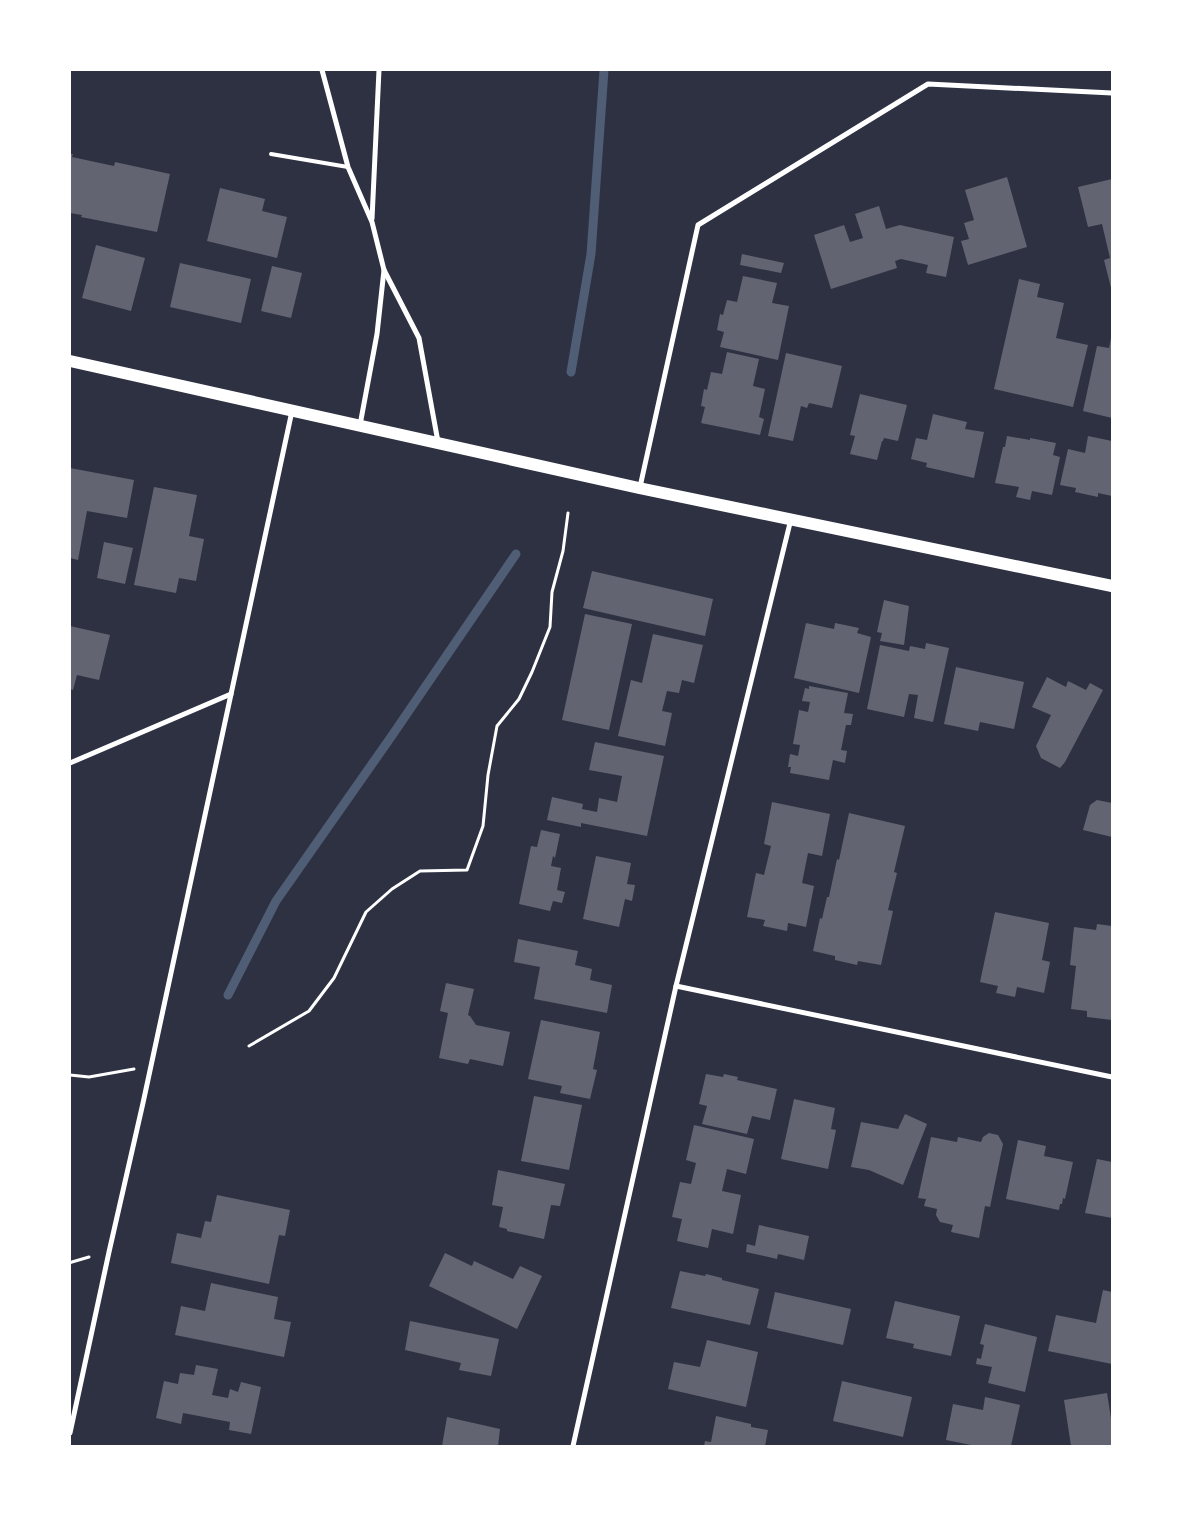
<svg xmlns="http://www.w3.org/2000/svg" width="1182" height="1516" font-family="Mulish,sans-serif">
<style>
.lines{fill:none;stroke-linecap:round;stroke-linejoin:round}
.stream{stroke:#4f5d75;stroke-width:9}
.building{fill:#626471}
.path{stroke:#fff;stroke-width:3}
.service{stroke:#fff;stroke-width:4}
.minor{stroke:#fff;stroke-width:5}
.primary{stroke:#fff;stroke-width:12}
</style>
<rect width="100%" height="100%" fill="#2d3142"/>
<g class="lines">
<!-- stream -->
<g class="stream">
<path d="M 571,372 L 591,254 L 604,70"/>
<path d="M 228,995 L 276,901 L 391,737 L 516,554"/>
</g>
</g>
<!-- building -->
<g class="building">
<path d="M 70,154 L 73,154 L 72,157 L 114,166 L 115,162 L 170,174 L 157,232 L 81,217 L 82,215 L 70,213 Z"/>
<path d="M 1007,177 L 1027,247 L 968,265 L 961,241 L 969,239 L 964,223 L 974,220 L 965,190 Z"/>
<path d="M 1112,179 L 1112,288 L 1111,288 L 1104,260 L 1110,258 L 1102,224 L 1088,227 L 1078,187 Z"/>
<path d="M 220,188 L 265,199 L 262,211 L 287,217 L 277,258 L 207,241 Z"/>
<path d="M 879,206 L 886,229 L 900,225 L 954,237 L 946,277 L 926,273 L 928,265 L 901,259 L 895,261 L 897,268 L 831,289 L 814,235 L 844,225 L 850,242 L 863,238 L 855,214 Z"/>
<path d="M 96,245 L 145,258 L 131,311 L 82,298 Z"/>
<path d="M 742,254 L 784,263 L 781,273 L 740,265 Z"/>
<path d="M 180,263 L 251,279 L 241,323 L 170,307 Z"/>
<path d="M 272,266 L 302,273 L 291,318 L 261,311 Z"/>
<path d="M 743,276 L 777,283 L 772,303 L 789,306 L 778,360 L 720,347 L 724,332 L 717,330 L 720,314 L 723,315 L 727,300 L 737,302 Z"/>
<path d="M 1019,279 L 1040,284 L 1037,297 L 1064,303 L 1056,338 L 1088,345 L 1073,407 L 994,389 Z"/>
<path d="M 1111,338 L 1112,339 L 1112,418 L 1083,411 L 1097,346 L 1109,348 Z"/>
<path d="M 727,352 L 759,359 L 753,386 L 765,389 L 759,417 L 764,419 L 760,435 L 701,423 L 705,407 L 701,406 L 704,389 L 707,390 L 711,372 L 722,374 Z"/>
<path d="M 786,353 L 842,366 L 832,408 L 809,403 L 807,408 L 801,406 L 793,441 L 768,436 Z"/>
<path d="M 860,394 L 907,405 L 898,441 L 884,438 L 883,441 L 882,441 L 877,460 L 850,454 L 855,436 L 850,435 Z"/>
<path d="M 933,414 L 967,422 L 965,429 L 984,432 L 974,478 L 926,467 L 927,463 L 911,459 L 916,438 L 927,440 Z"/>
<path d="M 1007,436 L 1030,440 L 1030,438 L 1056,443 L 1053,455 L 1060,457 L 1052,495 L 1032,491 L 1030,500 L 1016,497 L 1019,487 L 995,483 L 1003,447 L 1005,447 Z"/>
<path d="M 1088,436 L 1112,441 L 1112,496 L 1098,493 L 1098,497 L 1075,492 L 1076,488 L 1060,485 L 1068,449 L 1085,453 Z"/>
<path d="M 70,468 L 134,480 L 127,518 L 87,511 L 78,560 L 70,558 Z"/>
<path d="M 154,487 L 197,495 L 189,536 L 204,539 L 196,581 L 179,578 L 176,593 L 134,585 Z"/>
<path d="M 104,542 L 133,548 L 125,584 L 97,578 Z"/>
<path d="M 592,571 L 713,599 L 705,636 L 583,608 Z"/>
<path d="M 884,600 L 909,606 L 904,645 L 880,641 L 882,633 L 877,632 Z"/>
<path d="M 585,614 L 632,624 L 609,730 L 562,720 Z"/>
<path d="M 806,623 L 834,629 L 835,623 L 859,628 L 857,633 L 871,637 L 859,693 L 794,678 Z"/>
<path d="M 70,626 L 110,635 L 99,680 L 77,675 L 73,690 L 70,689 Z"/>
<path d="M 653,634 L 703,645 L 694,683 L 682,680 L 679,693 L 667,691 L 662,711 L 672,713 L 665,746 L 618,736 L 631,680 L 642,683 Z"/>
<path d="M 926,643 L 949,648 L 933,722 L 914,718 L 918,695 L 909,694 L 904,717 L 867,709 L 880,645 L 909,651 L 910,646 L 925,649 Z"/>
<path d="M 956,667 L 1024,682 L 1014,729 L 980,722 L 978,731 L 944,724 Z"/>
<path d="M 1047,677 L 1066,687 L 1068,681 L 1086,690 L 1090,683 L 1103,690 L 1065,762 L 1060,768 L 1041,758 L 1036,746 L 1051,715 L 1032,707 Z"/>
<path d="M 809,686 L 848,693 L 844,713 L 853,714 L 851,725 L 846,725 L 841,750 L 847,751 L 845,763 L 833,760 L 829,780 L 790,773 L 791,767 L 788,767 L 790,754 L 798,756 L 800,745 L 793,744 L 799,710 L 808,712 L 810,702 L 802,701 L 805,688 L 809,689 Z"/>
<path d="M 595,742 L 664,756 L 647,836 L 581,823 L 581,827 L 547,820 L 552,797 L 583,804 L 582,809 L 597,812 L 599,798 L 617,802 L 622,776 L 589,770 Z"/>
<path d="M 1097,800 L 1112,803 L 1112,837 L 1083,830 L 1090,805 Z"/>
<path d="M 772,802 L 830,814 L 822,856 L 808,853 L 802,883 L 814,886 L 806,927 L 788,923 L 787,931 L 763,926 L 765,920 L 747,917 L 756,873 L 764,875 L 771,846 L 764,844 Z"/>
<path d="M 849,813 L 905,826 L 894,872 L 897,873 L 888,910 L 893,911 L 881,965 L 858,961 L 857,965 L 835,960 L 835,956 L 813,951 L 820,918 L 822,919 L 827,897 L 829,897 L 837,859 L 839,860 Z"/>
<path d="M 541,830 L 560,834 L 555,858 L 553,856 L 551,866 L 561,868 L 557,890 L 565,892 L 562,903 L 553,901 L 550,911 L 519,904 L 531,846 L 537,847 Z"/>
<path d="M 596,856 L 631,863 L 627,884 L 635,885 L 632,901 L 625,899 L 619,927 L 583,919 Z"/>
<path d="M 995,912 L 1049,923 L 1042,960 L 1050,962 L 1044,993 L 1017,987 L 1015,997 L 996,993 L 998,986 L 980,982 Z"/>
<path d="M 1097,924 L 1112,926 L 1112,1020 L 1087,1017 L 1087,1011 L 1071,1009 L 1076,966 L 1070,965 L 1074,927 L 1096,930 Z"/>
<path d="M 518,939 L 578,951 L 575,965 L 592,969 L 590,980 L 612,985 L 607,1013 L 534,999 L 540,967 L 514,962 Z"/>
<path d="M 446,983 L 474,989 L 468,1015 L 470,1016 L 476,1025 L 510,1032 L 503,1066 L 470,1059 L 468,1064 L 439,1058 L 448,1013 L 440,1011 Z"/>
<path d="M 541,1020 L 600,1032 L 593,1069 L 597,1070 L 590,1099 L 560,1093 L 562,1086 L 528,1079 Z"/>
<path d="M 706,1074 L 723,1077 L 724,1074 L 738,1077 L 737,1080 L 777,1089 L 770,1120 L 752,1116 L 747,1134 L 702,1124 L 707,1106 L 699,1104 Z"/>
<path d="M 534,1096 L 582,1105 L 569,1170 L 521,1161 Z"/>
<path d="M 794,1099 L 835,1108 L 831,1129 L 836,1130 L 828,1169 L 781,1159 Z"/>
<path d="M 905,1114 L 927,1124 L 903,1185 L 869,1170 L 851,1167 L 861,1122 L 898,1129 Z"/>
<path d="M 694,1125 L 754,1139 L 746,1174 L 727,1169 L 722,1191 L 741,1195 L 733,1234 L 712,1229 L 708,1248 L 677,1241 L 682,1219 L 672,1217 L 680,1182 L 691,1184 L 696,1163 L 686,1160 Z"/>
<path d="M 989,1133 L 998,1135 L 1003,1144 L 990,1207 L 985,1206 L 979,1238 L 951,1232 L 953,1225 L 940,1222 L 936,1215 L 937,1209 L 924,1206 L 926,1199 L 918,1198 L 931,1137 L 957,1142 L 958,1137 L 981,1142 L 983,1137 Z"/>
<path d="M 1018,1140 L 1046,1146 L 1044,1156 L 1073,1162 L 1065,1199 L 1063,1198 L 1062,1204 L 1060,1204 L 1059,1210 L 1006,1199 Z"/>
<path d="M 1097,1159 L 1112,1162 L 1112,1218 L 1085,1213 Z"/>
<path d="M 498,1170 L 565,1184 L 560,1206 L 551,1205 L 544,1239 L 507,1231 L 507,1229 L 499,1227 L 503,1207 L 492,1205 Z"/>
<path d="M 217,1195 L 290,1210 L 285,1236 L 279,1235 L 269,1284 L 171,1263 L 177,1233 L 201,1238 L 205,1221 L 211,1222 Z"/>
<path d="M 759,1225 L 809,1236 L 804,1260 L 778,1254 L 777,1259 L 746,1252 L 747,1244 L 755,1246 Z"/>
<path d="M 445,1253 L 472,1266 L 474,1261 L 513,1279 L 520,1266 L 542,1276 L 517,1329 L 429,1286 Z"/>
<path d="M 680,1271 L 705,1276 L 706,1274 L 722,1278 L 722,1280 L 759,1289 L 750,1325 L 671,1308 Z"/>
<path d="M 211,1283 L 278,1297 L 274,1319 L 291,1322 L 284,1357 L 175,1335 L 181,1306 L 205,1311 Z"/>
<path d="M 1103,1290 L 1112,1292 L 1112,1364 L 1048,1351 L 1056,1315 L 1096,1323 Z"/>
<path d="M 775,1292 L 851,1309 L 843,1345 L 767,1328 Z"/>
<path d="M 895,1301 L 960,1316 L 951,1356 L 913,1348 L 914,1344 L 886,1338 Z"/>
<path d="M 410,1321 L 499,1339 L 491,1376 L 459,1370 L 461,1363 L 405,1350 Z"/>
<path d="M 985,1324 L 1037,1337 L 1025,1392 L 988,1383 L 992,1367 L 976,1364 L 977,1358 L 981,1359 L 984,1345 L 980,1344 Z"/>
<path d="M 707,1340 L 758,1352 L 746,1407 L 668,1389 L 674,1362 L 700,1367 Z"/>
<path d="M 196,1365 L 218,1369 L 212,1395 L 228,1398 L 230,1389 L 238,1392 L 241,1382 L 261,1387 L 251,1434 L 229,1430 L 230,1422 L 183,1413 L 181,1424 L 156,1418 L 164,1381 L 178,1384 L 180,1373 L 194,1375 Z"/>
<path d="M 842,1381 L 912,1397 L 903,1437 L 833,1421 Z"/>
<path d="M 1107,1393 L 1112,1425 L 1112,1446 L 1071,1446 L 1064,1400 Z"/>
<path d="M 985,1397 L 1020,1405 L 1011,1446 L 976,1446 L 946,1440 L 953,1404 L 983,1410 Z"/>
<path d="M 716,1416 L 751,1424 L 751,1427 L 768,1430 L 765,1446 L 704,1446 L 705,1441 L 711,1442 Z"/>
<path d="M 447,1417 L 500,1429 L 498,1446 L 442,1446 Z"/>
</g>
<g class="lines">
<!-- path -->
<g class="path">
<path d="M 249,1046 L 309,1011 L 334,978 L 366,912 L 392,889 L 420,871 L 467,870 L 483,826 L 488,775 L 497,726 L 519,699 L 532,672 L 550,627 L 552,592 L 563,551 L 568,513"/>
<path d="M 70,1075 L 89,1077 L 134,1069"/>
<path d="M 70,1263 L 72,1262 L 89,1257"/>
</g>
<!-- service -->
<path class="service" d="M 271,154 L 348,167"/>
<!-- minor -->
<g class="minor">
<path d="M 322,70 L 348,167 L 372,222 L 384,270 L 419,338 L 438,442"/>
<path d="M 372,219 L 379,70"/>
<path d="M 360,425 L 377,334 L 384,270"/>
<path d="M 640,487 L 698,225 L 928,84 L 1112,93"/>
<path d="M 70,763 L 231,694"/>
<path d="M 676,986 L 1112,1077"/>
<path d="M 70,1433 L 109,1252 L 143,1103 L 292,411"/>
<path d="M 573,1446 L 676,986 L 791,519"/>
</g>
<!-- primary -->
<path class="primary" d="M 70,361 L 639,488 L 1112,586"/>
</g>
<!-- border -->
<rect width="1182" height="1516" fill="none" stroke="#ffffff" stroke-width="142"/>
</svg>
